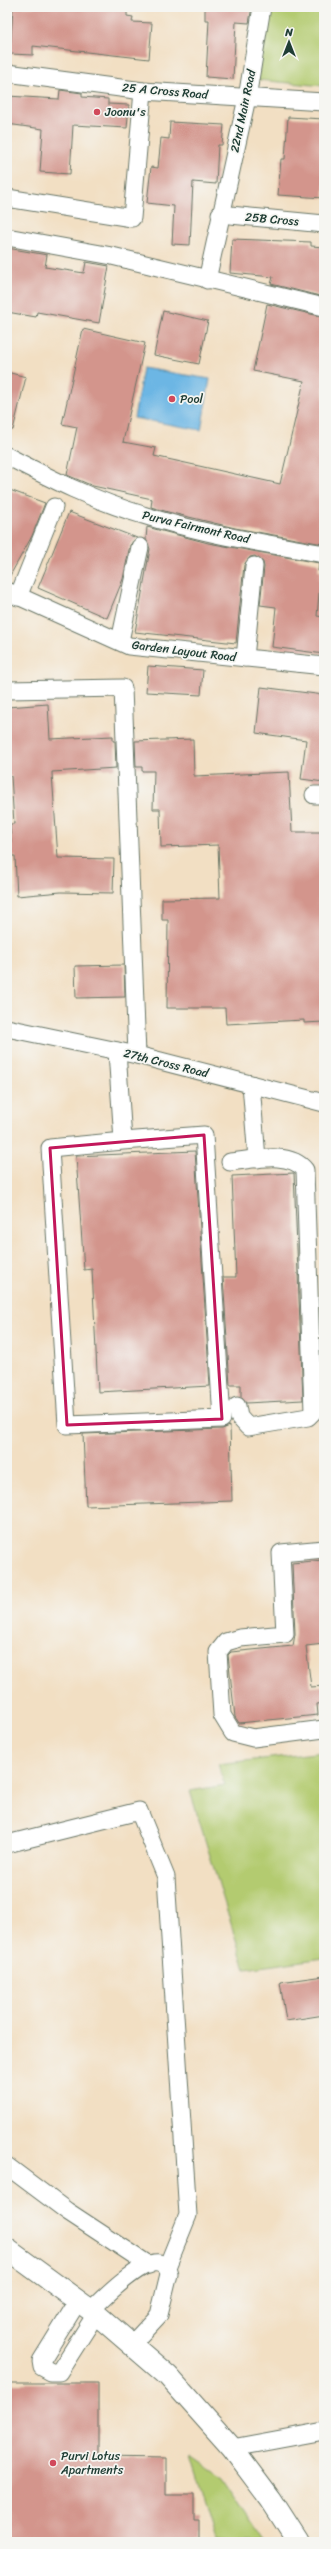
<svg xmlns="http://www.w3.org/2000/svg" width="331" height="2549" font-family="Sriracha,sans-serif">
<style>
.green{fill:#b3cb70;stroke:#698452}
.water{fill:#6cb6e4;stroke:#467a8c}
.building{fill:#d3958c}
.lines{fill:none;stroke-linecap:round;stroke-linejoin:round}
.minor-casing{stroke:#697666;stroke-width:19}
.tertiary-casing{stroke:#697666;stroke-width:23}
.minor{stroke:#fff;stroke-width:17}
.tertiary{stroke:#fff;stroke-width:21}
.marked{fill:none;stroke:#c2185b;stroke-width:3;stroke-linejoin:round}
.poi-dot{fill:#d1495b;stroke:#f6f6f2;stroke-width:1.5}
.labels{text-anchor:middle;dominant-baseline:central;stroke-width:3.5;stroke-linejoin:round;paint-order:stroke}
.street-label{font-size:12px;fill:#1f3d34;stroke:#f6f6f2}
.poi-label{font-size:12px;fill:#1f3d34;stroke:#f6f6f2;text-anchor:start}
</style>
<rect width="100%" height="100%" fill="#f6f6f2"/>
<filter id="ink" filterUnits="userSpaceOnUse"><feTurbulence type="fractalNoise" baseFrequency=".025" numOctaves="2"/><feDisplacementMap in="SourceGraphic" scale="8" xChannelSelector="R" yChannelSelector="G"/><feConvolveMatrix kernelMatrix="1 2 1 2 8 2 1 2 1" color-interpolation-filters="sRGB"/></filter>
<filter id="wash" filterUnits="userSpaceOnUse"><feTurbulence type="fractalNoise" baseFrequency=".012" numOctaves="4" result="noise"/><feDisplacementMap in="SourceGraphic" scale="16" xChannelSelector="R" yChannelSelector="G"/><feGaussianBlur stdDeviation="0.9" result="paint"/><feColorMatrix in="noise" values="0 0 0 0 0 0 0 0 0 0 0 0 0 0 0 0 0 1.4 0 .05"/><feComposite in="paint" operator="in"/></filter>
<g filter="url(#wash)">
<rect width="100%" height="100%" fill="#f2dfc3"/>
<!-- green -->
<g class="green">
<path d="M 269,7 L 324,7 L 324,86 L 257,80 Z"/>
<path d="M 324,1752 L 324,1958 L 245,1969 L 190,1791 L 225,1785 L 218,1764 Z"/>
<path d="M 191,2458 L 222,2479 L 264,2542 L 217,2542 Z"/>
</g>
<!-- water -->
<path class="water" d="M 143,368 L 210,379 L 201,430 L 134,418 Z"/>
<g id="blocks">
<!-- building -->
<g class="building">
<path d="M 13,7 L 127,7 L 127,16 L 133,17 L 132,22 L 152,23 L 149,59 L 33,46 L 33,55 L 10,54 Z"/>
<path d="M 205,7 L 252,7 L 249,23 L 236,22 L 233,79 L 206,77 L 209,20 L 205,20 Z"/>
<path d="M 60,90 L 82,93 L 82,97 L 108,99 L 108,104 L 129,105 L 127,128 L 73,125 L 70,174 L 40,172 L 43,129 L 7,124 L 7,96 L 59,99 Z"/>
<path d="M 288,117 L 324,119 L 324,198 L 278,195 L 281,159 L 285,159 Z"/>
<path d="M 170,122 L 224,125 L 222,145 L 218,145 L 216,184 L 193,182 L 190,245 L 172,244 L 174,206 L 147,203 L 151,167 L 158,168 L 161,138 L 169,139 Z"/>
<path d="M 232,239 L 311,242 L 311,246 L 324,247 L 324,297 L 271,284 L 273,277 L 230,273 Z"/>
<path d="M 7,248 L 47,255 L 45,267 L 84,273 L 86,262 L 109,266 L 99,323 L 37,312 L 36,317 L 7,312 Z"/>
<path d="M 267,304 L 324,317 L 323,544 L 235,528 L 168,512 L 151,507 L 152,499 L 93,486 L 67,475 L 77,427 L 62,424 L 83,329 L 145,343 L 123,442 L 156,448 L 154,456 L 280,484 L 304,381 L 253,371 Z"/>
<path d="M 163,311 L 208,321 L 199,364 L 154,355 Z"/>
<path d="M 7,372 L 26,377 L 13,430 L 7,430 Z"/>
<path d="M 7,489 L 45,503 L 32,536 L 7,581 Z"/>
<path d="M 69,512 L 137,538 L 130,545 L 123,579 L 107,618 L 38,588 Z"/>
<path d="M 147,527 L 208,543 L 319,563 L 318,571 L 321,571 L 317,616 L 324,617 L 324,654 L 272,647 L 276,607 L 260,605 L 264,567 L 263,562 L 255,556 L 250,557 L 244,565 L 236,643 L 135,632 L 150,549 L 146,539 Z"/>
<path d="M 148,666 L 203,670 L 201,695 L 146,692 Z"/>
<path d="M 261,687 L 324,695 L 324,782 L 301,779 L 306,740 L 256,733 Z"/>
<path d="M 48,704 L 50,739 L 113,736 L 113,741 L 115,741 L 116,768 L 52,772 L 52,774 L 58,858 L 114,859 L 113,893 L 61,892 L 17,896 L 15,856 L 12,856 L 10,824 L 14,824 L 11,776 L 7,777 L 7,707 Z"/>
<path d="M 193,739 L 194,776 L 289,772 L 292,832 L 324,832 L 324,1022 L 304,1023 L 304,1020 L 226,1024 L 225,1008 L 167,1008 L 168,920 L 162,920 L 162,899 L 220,898 L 218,845 L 161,847 L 160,809 L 153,809 L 154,771 L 142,771 L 142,767 L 136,767 L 135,741 Z"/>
<path d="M 124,965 L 125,997 L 76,998 L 75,966 Z"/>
<path d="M 195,1151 L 210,1386 L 98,1392 L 92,1269 L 84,1270 L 76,1156 Z"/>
<path d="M 294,1173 L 303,1400 L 246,1403 L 241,1397 L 241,1385 L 230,1385 L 223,1277 L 236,1277 L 232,1176 Z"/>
<path d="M 230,1426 L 232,1501 L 86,1506 L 83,1434 L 222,1429 Z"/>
<path d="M 323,1560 L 324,1644 L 306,1646 L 311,1687 L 324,1686 L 324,1703 L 317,1704 L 318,1715 L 239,1723 L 235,1717 L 228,1655 L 231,1652 L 293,1646 L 295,1634 L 292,1563 Z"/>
<path d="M 324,1976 L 324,2015 L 286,2021 L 280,1982 Z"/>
<path d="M 7,2383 L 98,2383 L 98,2457 L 166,2458 L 166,2495 L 194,2495 L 194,2520 L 199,2520 L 199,2542 L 7,2542 Z"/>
</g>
</g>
</g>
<g filter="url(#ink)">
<use href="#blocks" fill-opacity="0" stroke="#697666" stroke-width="1"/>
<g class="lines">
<!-- minor casing -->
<g class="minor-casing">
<g id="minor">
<path d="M 7,73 L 143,91 L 324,102"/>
<path d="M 7,198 L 132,218 L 143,91"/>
<path d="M 220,214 L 324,224"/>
<path d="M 7,237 L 112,256 L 324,307"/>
<path d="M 207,280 L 247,98 L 262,7"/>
<path d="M 7,456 C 51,479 95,501 143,515 C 202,534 264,543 324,554"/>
<path d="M 7,591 L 129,646 L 324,666"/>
<path d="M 18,597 L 54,507"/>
<path d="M 120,641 L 140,547"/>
<path d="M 245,658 L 254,566"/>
<path d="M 7,690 L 123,688 L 137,1055"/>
<path d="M 314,795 L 324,795"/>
<path d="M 7,1028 L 137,1055 L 324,1103"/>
<path d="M 117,1051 L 123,1141 L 50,1148 L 67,1425 L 222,1419 L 204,1135 L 123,1141"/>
<path d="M 251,1084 L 257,1159"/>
<path d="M 230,1162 C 252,1160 290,1150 305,1170 L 313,1412 L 308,1417 L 248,1427 L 239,1417 L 237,1406"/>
<path d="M 324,1549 L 281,1553 L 285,1634 L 240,1638 L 226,1642 L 218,1652 L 222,1715 L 233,1733 L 253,1738 L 324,1729"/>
<path d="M 7,1844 L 139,1811 L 166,1877 L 188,2215 L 167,2267"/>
<path d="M 7,2166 L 67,2211 L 149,2265"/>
<path d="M 78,2301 L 41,2361 L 42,2367 L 51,2372 L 59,2372 L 96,2314"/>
<path d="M 91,2310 C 103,2298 141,2260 159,2263 C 161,2263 165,2266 167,2267 L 169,2274 L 159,2315 L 131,2345"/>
<path d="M 232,2448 L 324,2431"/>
</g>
</g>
<!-- tertiary casing -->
<g class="tertiary-casing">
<path id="tertiary" d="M 7,2249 L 96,2314 L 168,2376 L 232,2448 L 271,2500 L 298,2542"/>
</g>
<!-- minor -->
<use href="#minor" class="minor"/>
<!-- tertiary -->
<use href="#tertiary" class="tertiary"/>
</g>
</g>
<!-- marked area -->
<path class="marked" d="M 204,1135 L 222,1419 L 67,1425 L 50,1148 Z"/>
<!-- markers -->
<g class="poi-dot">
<circle cx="97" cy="112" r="4"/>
<circle cx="172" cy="399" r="4"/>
<circle cx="53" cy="2463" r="4"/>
</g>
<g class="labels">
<!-- street labels -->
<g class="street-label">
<text transform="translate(165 91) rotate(5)">25 A Cross Road</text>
<text transform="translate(243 111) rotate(-78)">22nd Main Road</text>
<text transform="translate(272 219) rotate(5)">25B Cross</text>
<text transform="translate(196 527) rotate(13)">Purva Fairmont Road</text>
<text transform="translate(184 651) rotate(7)">Garden Layout Road</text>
<text transform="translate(166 1063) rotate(14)">27th Cross Road</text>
</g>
<!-- poi labels -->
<g class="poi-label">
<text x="105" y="112">Joonu's</text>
<text x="180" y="399">Pool</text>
<text x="61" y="2456">Purvi Lotus<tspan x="61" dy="14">Apartments</tspan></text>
</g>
</g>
<!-- margin -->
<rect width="331" height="2549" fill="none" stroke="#f6f6f2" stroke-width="24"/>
<!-- north arrow -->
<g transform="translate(289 42)" stroke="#f6f6f2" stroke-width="3" paint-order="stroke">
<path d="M0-3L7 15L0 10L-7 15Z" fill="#1f3d34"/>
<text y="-6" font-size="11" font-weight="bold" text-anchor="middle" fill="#1f3d34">N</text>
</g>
</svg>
